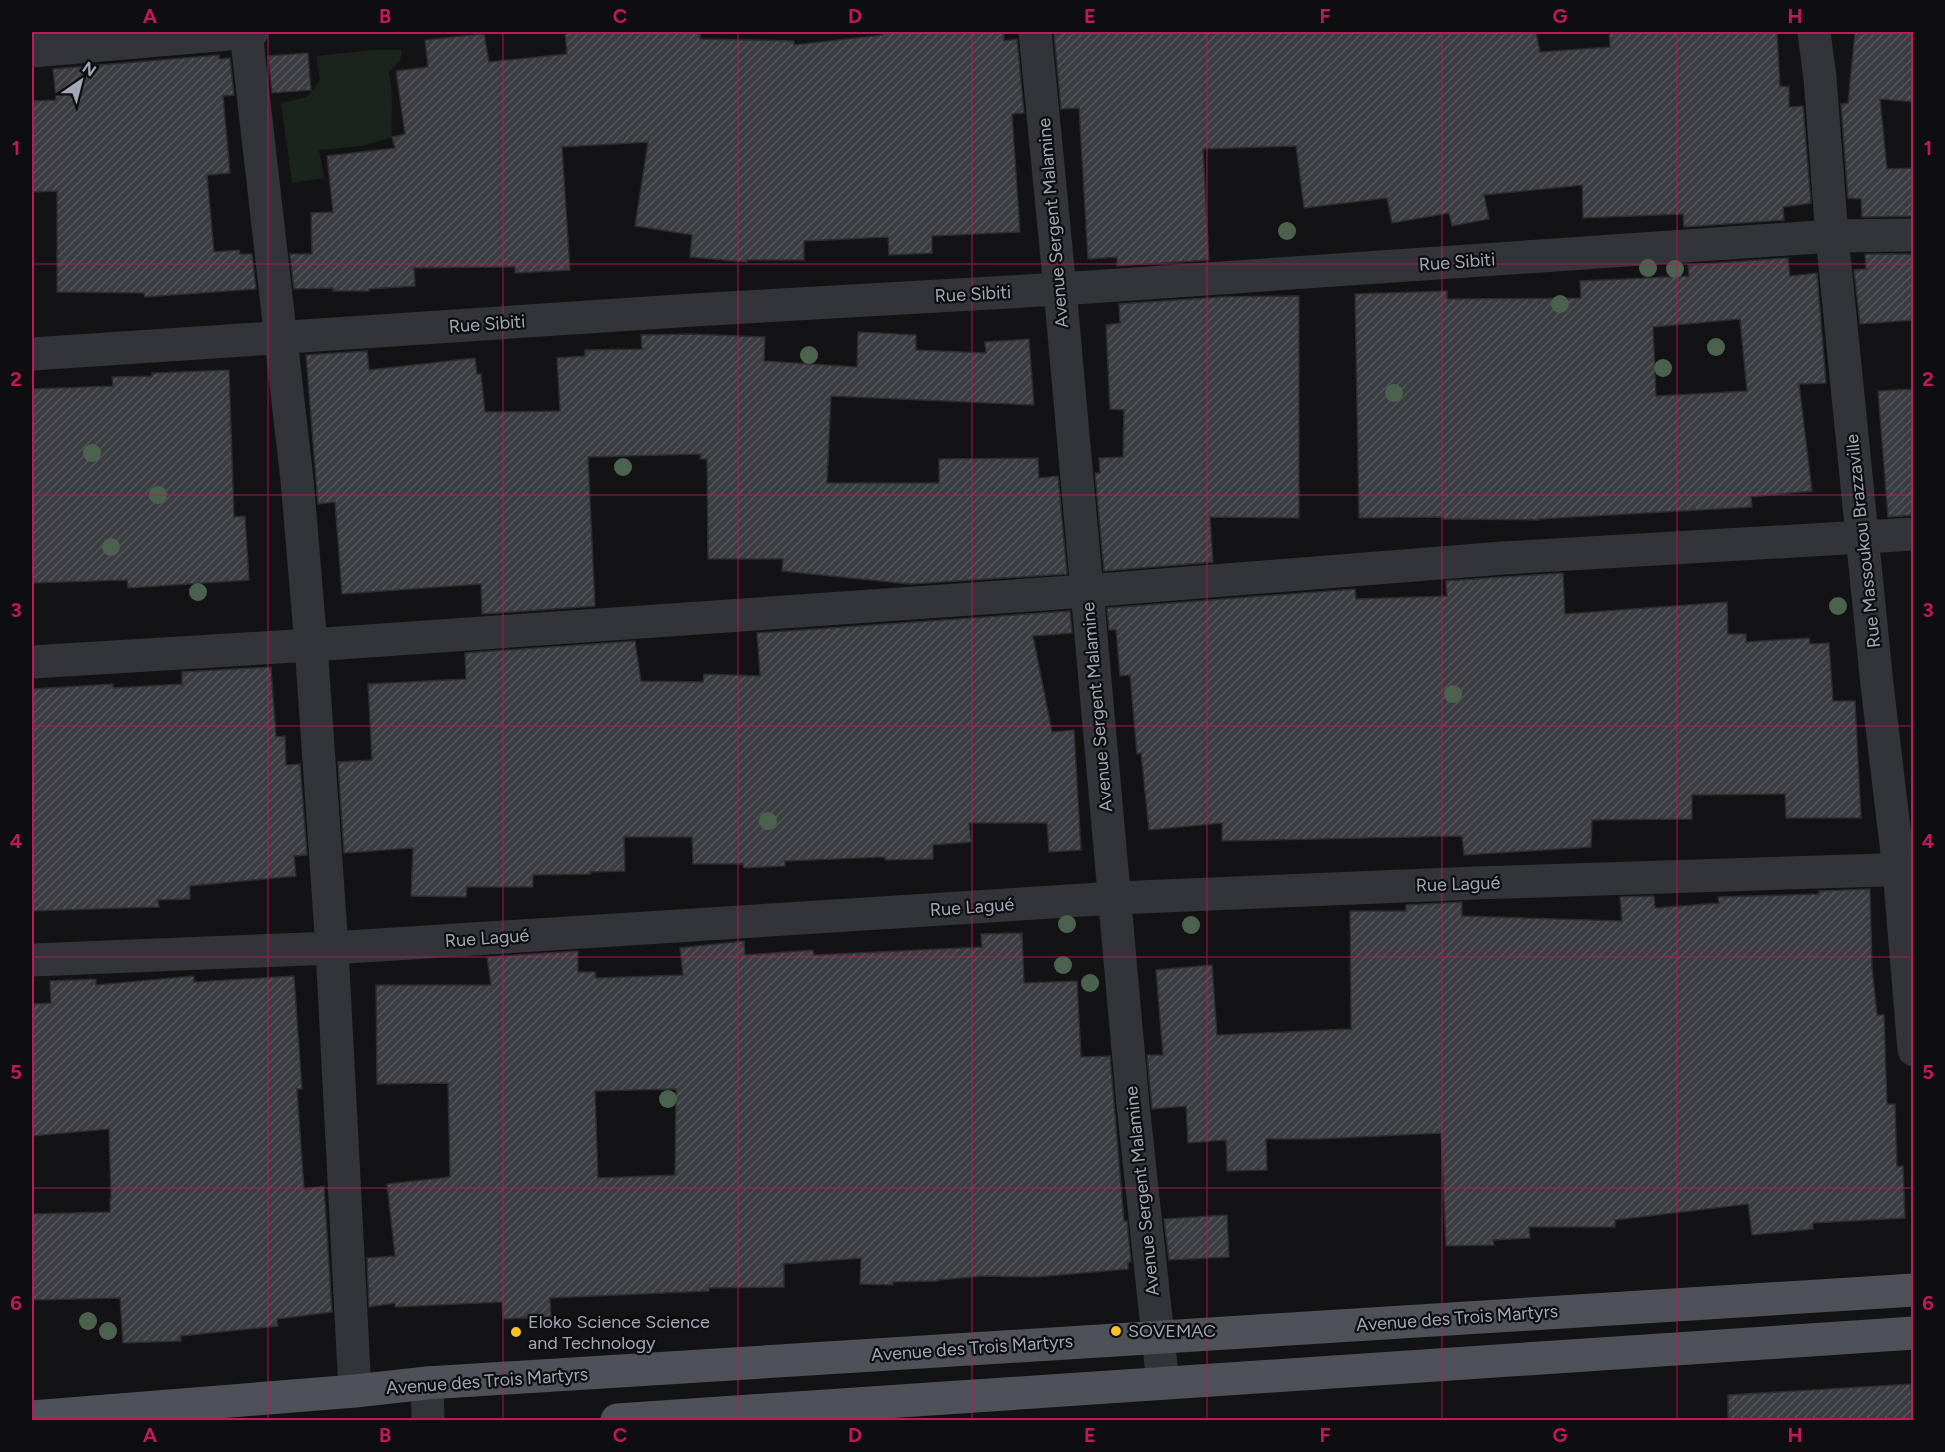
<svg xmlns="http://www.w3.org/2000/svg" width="1945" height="1452" font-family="Figtree,sans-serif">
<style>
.green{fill:#1a231c}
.building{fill:url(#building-hatch);stroke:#2d2c31;stroke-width:1.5;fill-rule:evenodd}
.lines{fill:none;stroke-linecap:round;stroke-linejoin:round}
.minor{stroke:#33343a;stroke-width:33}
.primary{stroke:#4f5159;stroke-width:33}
.tree{fill:#4b634e}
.grid{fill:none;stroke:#c2185b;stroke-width:1.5;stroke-opacity:0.55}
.poi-dot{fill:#ffc120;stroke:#0e0e10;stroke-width:2}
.labels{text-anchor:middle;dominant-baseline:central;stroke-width:4.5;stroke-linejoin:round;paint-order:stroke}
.street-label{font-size:18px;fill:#a3a8b7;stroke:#0e0e10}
.poi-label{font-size:18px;fill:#a3a8b7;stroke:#0e0e10;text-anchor:start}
.neatline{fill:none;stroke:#c2185b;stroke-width:2}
.grid-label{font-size:20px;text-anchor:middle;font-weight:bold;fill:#c2185b}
</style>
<defs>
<pattern id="building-hatch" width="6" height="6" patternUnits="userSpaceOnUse" patternTransform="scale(1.5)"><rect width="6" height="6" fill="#3c3d43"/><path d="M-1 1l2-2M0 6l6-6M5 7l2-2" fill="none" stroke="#55565c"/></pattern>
</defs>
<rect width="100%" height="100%" fill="#131315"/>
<!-- green -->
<path class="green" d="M 372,50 L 402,50 L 400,60 L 389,73 C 394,95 391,115 392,137 L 362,146 L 319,150 L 324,178 L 292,183 L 281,103 L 307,97 L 320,80 L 316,56 Z"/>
<!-- building -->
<g class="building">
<path d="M 565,32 L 700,32 L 700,39 L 794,41 L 794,45 L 883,35 L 883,32 L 1004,32 L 1004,41 L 1017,39 L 1024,113 L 1012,114 L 1020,232 L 932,236 L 932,253 L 889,255 L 888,237 L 804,241 L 804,260 L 747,260 L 747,262 L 690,257 L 692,235 L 635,226 L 648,142 L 562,147 L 570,270 L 515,273 L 515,267 L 414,268 L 415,286 L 369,289 L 369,291 L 333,291 L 333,288 L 294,289 L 290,254 L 312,254 L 311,213 L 333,212 L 327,156 L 395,148 L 392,137 L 405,134 L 396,71 L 428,67 L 425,40 L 484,34 L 489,62 L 567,54 Z"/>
<path d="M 1075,32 L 1536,32 L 1540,52 L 1610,47 L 1609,32 L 1777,32 L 1780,86 L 1789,87 L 1789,107 L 1803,106 L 1811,203 L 1783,207 L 1784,220 L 1684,227 L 1683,214 L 1583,218 L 1582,185 L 1484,195 L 1489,219 L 1452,226 L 1449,213 L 1392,223 L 1387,198 L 1304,208 L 1296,146 L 1203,149 L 1209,260 L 1117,266 L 1117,257 L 1088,259 L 1079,108 L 1061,109 L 1054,34 Z"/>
<path d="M 1855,32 L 1914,32 L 1914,102 L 1880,99 L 1887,169 L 1914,168 L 1914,216 L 1862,217 L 1861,199 L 1848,198 L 1841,104 L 1848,103 Z"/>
<path d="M 308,53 L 311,90 L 272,93 L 268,56 Z"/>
<path d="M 219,55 L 219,59 L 230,58 L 234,95 L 223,96 L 230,173 L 207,175 L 214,252 L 239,250 L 240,254 L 252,254 L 256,289 L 145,297 L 144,293 L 57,292 L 57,191 L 32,192 L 32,101 L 56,100 L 53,69 Z"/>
<path d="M 1865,254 L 1914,254 L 1914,320 L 1860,324 L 1854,270 L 1866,269 Z"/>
<path d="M 1788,258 L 1790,276 L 1817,273 L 1826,383 L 1799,384 L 1812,491 L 1751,497 L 1752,507 L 1539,519 L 1539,520 L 1443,519 L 1443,517 L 1359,518 L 1355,294 L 1447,291 L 1447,299 L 1581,298 L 1580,281 L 1689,276 L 1688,265 ZM 1740,319 L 1747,391 L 1656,396 L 1653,327 Z"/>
<path d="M 1299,296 L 1299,518 L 1210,517 L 1213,562 L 1104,571 L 1095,473 L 1100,473 L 1099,458 L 1123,457 L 1124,410 L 1110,409 L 1106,325 L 1120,323 L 1119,304 L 1221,297 Z"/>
<path d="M 858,332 L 916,335 L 916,350 L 986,353 L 985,342 L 1029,339 L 1034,405 L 831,396 L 827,483 L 939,483 L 939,459 L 1038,458 L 1039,478 L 1058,476 L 1067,574 L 910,584 L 782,571 L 783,559 L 708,559 L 707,459 L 700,459 L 701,454 L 588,457 L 595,606 L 482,614 L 481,584 L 342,594 L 335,502 L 318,504 L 306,355 L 367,351 L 369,370 L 475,358 L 477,374 L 481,374 L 485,412 L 560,411 L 557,358 L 585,356 L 585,350 L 642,349 L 641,335 L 690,334 L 765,337 L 764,361 L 857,367 Z"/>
<path d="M 229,370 L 234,517 L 245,516 L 249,580 L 128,588 L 127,580 L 32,583 L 32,389 L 113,386 L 112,377 L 152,376 L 152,373 Z"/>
<path d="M 1914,389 L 1914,515 L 1888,517 L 1878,391 Z"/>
<path d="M 1563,573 L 1565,614 L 1727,602 L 1728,634 L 1746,634 L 1746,642 L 1809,638 L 1810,644 L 1829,643 L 1833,701 L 1855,701 L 1861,818 L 1786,818 L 1785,794 L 1692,795 L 1692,819 L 1592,820 L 1591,847 L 1464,855 L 1462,836 L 1222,841 L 1222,823 L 1149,830 L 1141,753 L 1137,754 L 1130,675 L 1120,676 L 1116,630 L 1109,630 L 1107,608 L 1355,589 L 1356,599 L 1447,596 L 1446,581 Z"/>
<path d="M 1070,611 L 1072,633 L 1033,636 L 1052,732 L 1074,730 L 1081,850 L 1049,852 L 1047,823 L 969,823 L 971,842 L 933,845 L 933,859 L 885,860 L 885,857 L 785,861 L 785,866 L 744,868 L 743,864 L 693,864 L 692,837 L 624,837 L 625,871 L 590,872 L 590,874 L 533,875 L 533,887 L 467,887 L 466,897 L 411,896 L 413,848 L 344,853 L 338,762 L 372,760 L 368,684 L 466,679 L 465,653 L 635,641 L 641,681 L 703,682 L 704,674 L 760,676 L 757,633 Z"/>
<path d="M 271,667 L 276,737 L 285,736 L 286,765 L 300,764 L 307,855 L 294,856 L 296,876 L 190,886 L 190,899 L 158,900 L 159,907 L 32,911 L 32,689 L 113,684 L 113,688 L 182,684 L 182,672 Z"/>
<path d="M 1870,889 L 1872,967 L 1877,1015 L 1884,1015 L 1887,1104 L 1895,1104 L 1897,1167 L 1903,1166 L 1905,1218 L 1813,1223 L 1813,1229 L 1752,1235 L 1748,1204 L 1615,1220 L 1615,1227 L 1529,1227 L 1530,1238 L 1493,1240 L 1494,1245 L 1446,1246 L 1441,1133 L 1319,1139 L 1266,1139 L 1267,1170 L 1227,1171 L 1226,1140 L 1188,1143 L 1186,1106 L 1152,1109 L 1147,1055 L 1163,1055 L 1156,970 L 1212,965 L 1217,1035 L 1351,1029 L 1350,911 L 1406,911 L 1406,905 L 1462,902 L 1462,916 L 1622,921 L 1620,897 L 1654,896 L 1655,908 L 1719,903 L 1718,897 L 1819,894 L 1819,891 Z"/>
<path d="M 1022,933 L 1024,983 L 1077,981 L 1081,1057 L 1110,1056 L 1124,1221 L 1127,1221 L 1131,1262 L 1128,1262 L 1128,1269 L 1036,1277 L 985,1276 L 938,1280 L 938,1281 L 893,1282 L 893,1285 L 860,1284 L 861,1258 L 784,1264 L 784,1287 L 709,1288 L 709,1291 L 550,1298 L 551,1317 L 503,1319 L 502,1302 L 395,1307 L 395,1303 L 369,1307 L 367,1258 L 395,1256 L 387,1184 L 450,1177 L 448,1083 L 377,1084 L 376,985 L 491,985 L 487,957 L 578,951 L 578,972 L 595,972 L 596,978 L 683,975 L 680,948 L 744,941 L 745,955 L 813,950 L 814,955 L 982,947 L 981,934 ZM 676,1089 L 675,1175 L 598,1178 L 595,1091 Z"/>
<path d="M 194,976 L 194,982 L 294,976 L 302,1089 L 297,1089 L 304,1189 L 324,1186 L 332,1312 L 277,1319 L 278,1326 L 181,1336 L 181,1341 L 123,1343 L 120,1298 L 32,1300 L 32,1214 L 110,1212 L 110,1199 L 111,1199 L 109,1129 L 32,1136 L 32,1004 L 51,1003 L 50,981 L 96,979 L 96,985 Z"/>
<path d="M 1227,1215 L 1229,1257 L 1169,1260 L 1164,1219 Z"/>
<path d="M 1911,1384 L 1913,1420 L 1728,1420 L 1728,1395 Z"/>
</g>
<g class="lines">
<!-- minor -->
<g class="minor">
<path d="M 246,32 L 297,480 L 311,645 L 332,948 L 355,1391"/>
<path d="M 1035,32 L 1060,289 L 1133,1105 L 1163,1383"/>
<path d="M 1814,32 L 1820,78 L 1832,236 L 1877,685 L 1899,870 L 1914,1050"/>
<path d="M 32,51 L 252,32"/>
<path d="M 32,354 L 693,310 L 1060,289 L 1832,236 L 1914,235"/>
<path d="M 32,662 L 311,645 L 1086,591 L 1503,558 L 1914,534"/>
<path d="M 32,960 L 332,948 L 1115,898 L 1476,883 L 1914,869"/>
<path d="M 427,1383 L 428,1420"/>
</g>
<!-- primary -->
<g class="primary">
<path d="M 32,1417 L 355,1391 L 427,1383 L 1914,1290"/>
<path d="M 617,1420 L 1914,1333"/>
</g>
</g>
<!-- trees -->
<g class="tree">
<circle cx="1287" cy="231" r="9"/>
<circle cx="1648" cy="268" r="9"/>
<circle cx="1675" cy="269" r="9"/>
<circle cx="1560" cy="304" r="9"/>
<circle cx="1716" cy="347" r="9"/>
<circle cx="809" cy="355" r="9"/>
<circle cx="1663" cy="368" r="9"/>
<circle cx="1394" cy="393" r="9"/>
<circle cx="92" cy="453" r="9"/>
<circle cx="623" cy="467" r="9"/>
<circle cx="158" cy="495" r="9"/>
<circle cx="111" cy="547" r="9"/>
<circle cx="198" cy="592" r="9"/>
<circle cx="1838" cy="606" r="9"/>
<circle cx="1453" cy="694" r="9"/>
<circle cx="768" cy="821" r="9"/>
<circle cx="1067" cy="924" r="9"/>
<circle cx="1191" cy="925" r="9"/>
<circle cx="1063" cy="965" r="9"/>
<circle cx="1090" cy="983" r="9"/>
<circle cx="668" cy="1099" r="9"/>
<circle cx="88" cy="1321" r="9"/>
<circle cx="108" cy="1331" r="9"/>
</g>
<!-- grid -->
<path class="grid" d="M 268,32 L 268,1420M 503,32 L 503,1420M 738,32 L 738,1420M 972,32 L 972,1420M 1207,32 L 1207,1420M 1442,32 L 1442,1420M 1677,32 L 1677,1420M 32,264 L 1914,264M 32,495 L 1914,495M 32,726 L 1914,726M 32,957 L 1914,957M 32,1188 L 1914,1188"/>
<!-- markers -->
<g class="poi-dot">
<circle cx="1116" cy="1331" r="6"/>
<circle cx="516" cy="1332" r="6"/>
</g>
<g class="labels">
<!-- street labels -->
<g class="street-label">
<text transform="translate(1053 223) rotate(-95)">Avenue Sergent Malamine</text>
<text transform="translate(1457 262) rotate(-4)">Rue Sibiti</text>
<text transform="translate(973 294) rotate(-3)">Rue Sibiti</text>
<text transform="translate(487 324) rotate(-4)">Rue Sibiti</text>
<text transform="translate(1863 541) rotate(-96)">Rue Massoukou Brazzaville</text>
<text transform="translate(1097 707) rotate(-95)">Avenue Sergent Malamine</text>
<text transform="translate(1458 884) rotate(-2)">Rue Lagué</text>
<text transform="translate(972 907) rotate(-4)">Rue Lagué</text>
<text transform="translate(487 938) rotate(-4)">Rue Lagué</text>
<text transform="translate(1142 1191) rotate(-96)">Avenue Sergent Malamine</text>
<text transform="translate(1457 1318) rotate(-4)">Avenue des Trois Martyrs</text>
<text transform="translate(972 1348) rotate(-4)">Avenue des Trois Martyrs</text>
<text transform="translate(487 1381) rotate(-4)">Avenue des Trois Martyrs</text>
</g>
<!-- poi labels -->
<g class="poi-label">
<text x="528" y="1322">Eloko Science Science<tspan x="528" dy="21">and Technology</tspan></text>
<text x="1128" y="1331">SOVEMAC</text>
</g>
</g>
<!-- border -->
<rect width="1945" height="1452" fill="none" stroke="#0e0e10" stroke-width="66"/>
<!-- north arrow -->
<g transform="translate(81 81) rotate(35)" stroke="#0e0e10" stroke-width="4.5" paint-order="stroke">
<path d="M0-4.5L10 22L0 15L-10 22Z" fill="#a3a8b7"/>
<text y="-9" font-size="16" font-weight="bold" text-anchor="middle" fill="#a3a8b7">N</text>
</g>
<rect x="33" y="33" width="1879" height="1386" class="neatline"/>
<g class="grid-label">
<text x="150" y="23">A</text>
<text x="385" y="23">B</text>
<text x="620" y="23">C</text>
<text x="855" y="23">D</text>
<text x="1090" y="23">E</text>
<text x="1325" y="23">F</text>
<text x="1560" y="23">G</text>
<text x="1795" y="23">H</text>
<text x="16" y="155">1</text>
<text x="1928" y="155">1</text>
<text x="16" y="386">2</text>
<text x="1928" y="386">2</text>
<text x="16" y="617">3</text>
<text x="1928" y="617">3</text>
<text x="16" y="848">4</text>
<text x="1928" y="848">4</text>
<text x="16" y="1079">5</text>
<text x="1928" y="1079">5</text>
<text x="16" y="1310">6</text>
<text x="1928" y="1310">6</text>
<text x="150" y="1442">A</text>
<text x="385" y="1442">B</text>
<text x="620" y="1442">C</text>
<text x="855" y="1442">D</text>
<text x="1090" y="1442">E</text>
<text x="1325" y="1442">F</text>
<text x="1560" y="1442">G</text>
<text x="1795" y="1442">H</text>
</g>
</svg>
